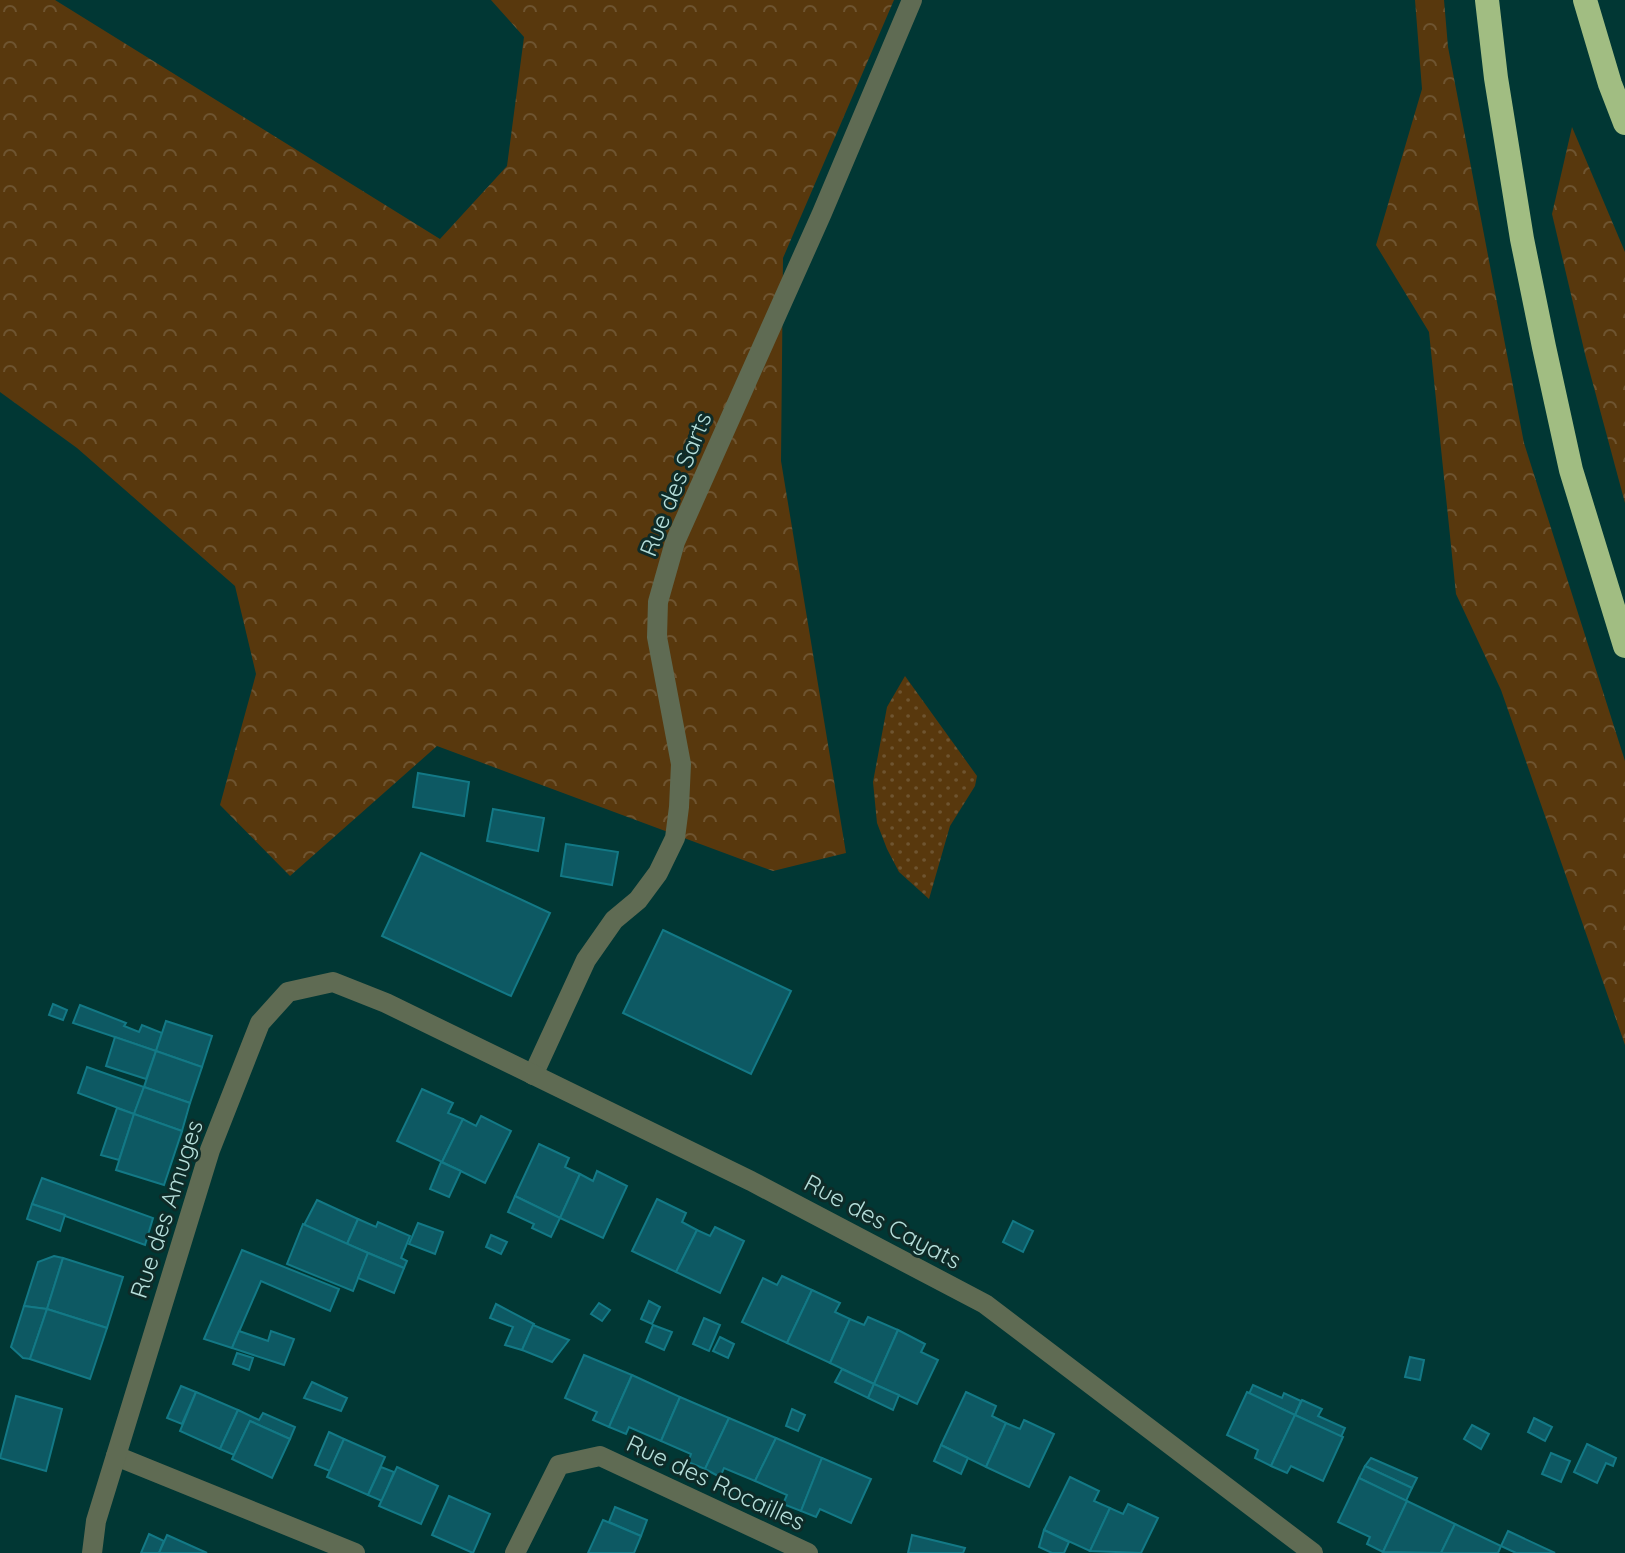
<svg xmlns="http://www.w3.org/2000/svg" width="1625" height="1553" font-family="Quicksand,sans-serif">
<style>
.forest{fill:url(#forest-crowns)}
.park{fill:url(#park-dots)}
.building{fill:#0d5963;stroke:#137986;stroke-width:2}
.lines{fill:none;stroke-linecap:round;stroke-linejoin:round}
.minor{stroke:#5f6b53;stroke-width:20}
.highway{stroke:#a1bd82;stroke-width:24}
.labels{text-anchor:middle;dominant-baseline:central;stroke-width:6;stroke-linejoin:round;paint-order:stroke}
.street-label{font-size:24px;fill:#b5deda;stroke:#0e2b28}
</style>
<defs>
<pattern id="forest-crowns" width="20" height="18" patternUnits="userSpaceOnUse" patternTransform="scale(2)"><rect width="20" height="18" fill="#58380d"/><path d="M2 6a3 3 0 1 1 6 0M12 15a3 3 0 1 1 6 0" fill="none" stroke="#6e5430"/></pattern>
<pattern id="park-dots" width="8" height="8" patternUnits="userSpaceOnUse" patternTransform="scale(2)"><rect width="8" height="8" fill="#58380d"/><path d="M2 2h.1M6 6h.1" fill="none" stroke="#6e5430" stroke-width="1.8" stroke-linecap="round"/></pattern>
</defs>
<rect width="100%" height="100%" fill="#013734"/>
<!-- forest -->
<g class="forest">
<path d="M 0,0 L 55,0 L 440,239 L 507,166 L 524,37 L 491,0 L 894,0 L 783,258 L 781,461 L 846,853 L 773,871 L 437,746 L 290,876 L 220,805 L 256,674 L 235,586 L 77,448 L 0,392 Z"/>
<path d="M 1415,0 L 1444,0 L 1448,47 L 1524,443 L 1625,761 L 1625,1045 L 1501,690 L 1456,594 L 1429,332 L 1376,245 L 1422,89 Z"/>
<path d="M 1572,127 L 1625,252 L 1625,503 L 1586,358 L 1552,214 Z"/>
</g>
<!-- park -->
<path class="park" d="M 905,676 L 977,776 L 975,786 L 950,826 L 929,899 L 899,872 L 887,849 L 877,823 L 873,782 L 887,707 Z"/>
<!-- building -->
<g class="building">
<path d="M 418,773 L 469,782 L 464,816 L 413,807 Z"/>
<path d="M 493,809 L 544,818 L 538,851 L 487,841 Z"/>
<path d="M 566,844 L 618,852 L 612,885 L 561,876 Z"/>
<path d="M 421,853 L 550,913 L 511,996 L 382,936 Z"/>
<path d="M 663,930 L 791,991 L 751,1074 L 623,1013 Z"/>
<path d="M 53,1004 L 67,1010 L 63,1020 L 49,1015 Z"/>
<path d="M 80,1005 L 126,1023 L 124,1026 L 139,1032 L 142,1025 L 162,1033 L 156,1051 L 73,1023 Z"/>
<path d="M 166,1021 L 212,1036 L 202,1067 L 156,1051 Z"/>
<path d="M 115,1037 L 156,1051 L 146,1079 L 106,1066 Z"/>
<path d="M 156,1051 L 202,1067 L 190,1103 L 144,1087 Z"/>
<path d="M 87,1067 L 144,1087 L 134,1114 L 78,1093 Z"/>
<path d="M 144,1087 L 190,1103 L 182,1131 L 134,1114 Z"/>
<path d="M 422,1089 L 453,1103 L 448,1113 L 463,1119 L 442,1162 L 397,1141 Z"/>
<path d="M 117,1108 L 134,1114 L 119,1160 L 101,1155 Z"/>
<path d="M 134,1114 L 182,1131 L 164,1185 L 116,1170 Z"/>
<path d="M 481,1116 L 511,1131 L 485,1183 L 442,1162 L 463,1119 L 476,1126 Z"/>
<path d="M 539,1144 L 569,1158 L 565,1167 L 580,1174 L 560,1218 L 515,1196 Z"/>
<path d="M 441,1162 L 461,1171 L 449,1197 L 430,1189 Z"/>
<path d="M 597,1171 L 627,1186 L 603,1238 L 560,1218 L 580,1174 L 593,1181 Z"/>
<path d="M 42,1178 L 153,1218 L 145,1245 L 32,1204 Z"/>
<path d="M 515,1196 L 560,1218 L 551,1237 L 532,1228 L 534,1224 L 508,1212 Z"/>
<path d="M 657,1199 L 686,1213 L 682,1222 L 697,1230 L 676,1272 L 632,1251 Z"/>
<path d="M 317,1200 L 358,1219 L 347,1244 L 304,1225 Z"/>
<path d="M 32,1204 L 65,1215 L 60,1231 L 27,1219 Z"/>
<path d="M 358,1219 L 376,1227 L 378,1222 L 410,1236 L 401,1258 L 407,1261 L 404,1268 L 347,1244 Z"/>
<path d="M 1013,1221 L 1033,1231 L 1023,1252 L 1003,1242 Z"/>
<path d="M 418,1223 L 443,1232 L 435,1254 L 409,1244 Z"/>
<path d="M 303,1224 L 368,1253 L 353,1291 L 287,1264 Z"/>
<path d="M 715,1227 L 744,1241 L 720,1293 L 676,1272 L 697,1230 L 710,1236 Z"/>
<path d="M 491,1235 L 507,1242 L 501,1254 L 486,1247 Z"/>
<path d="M 242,1250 L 339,1289 L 330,1311 L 261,1281 L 232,1348 L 204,1339 Z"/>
<path d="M 368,1253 L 404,1268 L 394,1293 L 358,1278 Z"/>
<path d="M 54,1256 L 63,1258 L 47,1309 L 24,1306 L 38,1262 Z"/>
<path d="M 63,1258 L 123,1277 L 107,1328 L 47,1309 Z"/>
<path d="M 782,1276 L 812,1290 L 787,1343 L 742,1322 L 763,1278 L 777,1285 Z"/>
<path d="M 812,1290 L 840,1303 L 835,1312 L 850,1319 L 830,1363 L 787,1343 Z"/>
<path d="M 649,1301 L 660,1307 L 652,1324 L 641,1319 Z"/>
<path d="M 599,1303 L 610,1310 L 602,1321 L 591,1314 Z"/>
<path d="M 496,1304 L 534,1324 L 522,1350 L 505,1345 L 513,1327 L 490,1318 Z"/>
<path d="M 24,1306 L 47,1309 L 30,1359 L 23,1358 L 11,1347 Z"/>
<path d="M 47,1309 L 107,1328 L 90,1379 L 30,1359 Z"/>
<path d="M 868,1317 L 898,1330 L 874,1384 L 830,1363 L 850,1319 L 864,1325 Z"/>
<path d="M 704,1318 L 720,1325 L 709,1351 L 693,1344 Z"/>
<path d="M 533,1325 L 569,1340 L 552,1362 L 522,1350 Z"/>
<path d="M 653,1325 L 672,1332 L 664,1350 L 646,1342 Z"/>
<path d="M 898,1330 L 925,1344 L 921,1352 L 938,1360 L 917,1404 L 874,1384 Z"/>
<path d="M 239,1331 L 268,1341 L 271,1331 L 294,1339 L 284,1365 L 232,1348 Z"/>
<path d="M 720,1337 L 734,1344 L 728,1358 L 713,1351 Z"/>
<path d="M 237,1353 L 253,1358 L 249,1370 L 233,1364 Z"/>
<path d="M 584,1355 L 632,1375 L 609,1427 L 593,1420 L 597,1412 L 565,1398 Z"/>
<path d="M 1410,1357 L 1424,1360 L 1420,1380 L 1405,1377 Z"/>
<path d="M 842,1369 L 874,1384 L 868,1398 L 835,1382 Z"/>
<path d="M 632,1375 L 680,1397 L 661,1441 L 629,1427 L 626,1434 L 609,1427 Z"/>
<path d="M 312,1382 L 347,1398 L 341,1411 L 304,1398 Z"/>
<path d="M 874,1384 L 899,1395 L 893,1410 L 868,1398 Z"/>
<path d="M 1253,1385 L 1282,1398 L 1284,1393 L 1301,1401 L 1295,1415 L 1249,1394 Z"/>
<path d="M 181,1386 L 196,1392 L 182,1424 L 167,1418 Z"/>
<path d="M 196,1392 L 238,1410 L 220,1449 L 180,1431 Z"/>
<path d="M 966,1392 L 996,1406 L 992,1416 L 1006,1423 L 986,1467 L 941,1445 Z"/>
<path d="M 1247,1392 L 1295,1415 L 1271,1466 L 1255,1458 L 1258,1450 L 1227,1435 Z"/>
<path d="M 16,1396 L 62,1409 L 46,1471 L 0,1458 Z"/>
<path d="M 680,1397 L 729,1418 L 705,1469 L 688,1462 L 691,1454 L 661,1441 Z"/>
<path d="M 1302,1400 L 1322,1409 L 1318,1416 L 1345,1428 L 1341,1437 L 1295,1415 Z"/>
<path d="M 792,1409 L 805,1415 L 798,1431 L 786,1426 Z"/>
<path d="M 238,1410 L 259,1420 L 263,1413 L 295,1427 L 290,1439 L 250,1421 L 234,1455 L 220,1449 Z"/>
<path d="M 1295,1415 L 1343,1437 L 1323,1481 L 1291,1466 L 1287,1473 L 1271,1466 Z"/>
<path d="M 729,1418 L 776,1438 L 755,1481 L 724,1468 L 720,1477 L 705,1469 Z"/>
<path d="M 1534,1418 L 1552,1427 L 1545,1441 L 1528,1432 Z"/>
<path d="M 1024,1420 L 1054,1434 L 1029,1487 L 986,1467 L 1006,1423 L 1020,1429 Z"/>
<path d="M 250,1421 L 290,1439 L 272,1478 L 232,1459 Z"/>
<path d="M 1472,1425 L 1489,1434 L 1481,1449 L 1464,1439 Z"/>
<path d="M 329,1432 L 344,1439 L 330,1471 L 315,1465 Z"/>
<path d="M 776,1438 L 822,1458 L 801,1511 L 783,1504 L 787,1495 L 755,1481 Z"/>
<path d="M 344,1439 L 385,1457 L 368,1495 L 327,1477 Z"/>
<path d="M 1587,1444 L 1616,1458 L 1613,1466 L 1606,1463 L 1597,1483 L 1574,1472 Z"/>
<path d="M 941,1445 L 968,1458 L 961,1474 L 934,1461 Z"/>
<path d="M 1551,1453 L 1570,1461 L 1561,1482 L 1542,1474 Z"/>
<path d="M 822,1458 L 871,1479 L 851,1523 L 820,1509 L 816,1517 L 801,1511 Z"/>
<path d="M 1371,1458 L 1417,1478 L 1412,1488 L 1365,1466 Z"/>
<path d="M 1365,1466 L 1412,1488 L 1406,1501 L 1359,1478 Z"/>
<path d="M 381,1467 L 394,1472 L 382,1501 L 368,1495 Z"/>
<path d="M 397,1467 L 438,1486 L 421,1524 L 379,1506 Z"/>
<path d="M 1070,1477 L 1099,1491 L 1094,1501 L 1110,1508 L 1090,1551 L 1044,1530 Z"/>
<path d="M 1359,1478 L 1407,1501 L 1383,1552 L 1367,1544 L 1370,1537 L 1338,1522 Z"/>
<path d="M 449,1496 L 490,1514 L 473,1553 L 432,1535 Z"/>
<path d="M 1407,1501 L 1455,1524 L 1441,1553 L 1383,1552 Z"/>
<path d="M 1128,1504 L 1158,1518 L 1141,1553 L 1090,1551 L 1110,1508 L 1123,1514 Z"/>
<path d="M 615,1507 L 647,1520 L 641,1536 L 609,1522 Z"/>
<path d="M 603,1520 L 641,1536 L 634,1553 L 588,1553 Z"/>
<path d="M 1455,1524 L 1501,1546 L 1498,1553 L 1441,1553 Z"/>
<path d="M 1044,1530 L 1069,1542 L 1064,1553 L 1052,1553 L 1039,1547 Z"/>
<path d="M 1508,1531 L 1555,1553 L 1516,1553 L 1501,1546 Z"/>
<path d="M 149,1534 L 164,1541 L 159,1553 L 141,1553 Z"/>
<path d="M 167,1535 L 207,1553 L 159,1553 Z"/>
<path d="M 912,1535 L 965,1548 L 963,1553 L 908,1553 Z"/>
</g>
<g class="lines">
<!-- minor -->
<g class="minor">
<path d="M 533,1075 L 586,960 L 614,920 L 638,900 L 658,873 L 675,838 L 679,807 L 681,764 L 657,637 L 658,602 L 675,542 L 822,213 L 912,0"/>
<path d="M 116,1456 L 355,1553"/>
<path d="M 92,1553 L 96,1521 L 210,1150 L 260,1023 L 288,992 L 333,982 L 386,1003 L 751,1181 L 985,1304 L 1313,1553"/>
<path d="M 515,1553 L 559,1465 L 600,1456 L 808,1553"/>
</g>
<!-- highway -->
<g class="highway">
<path d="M 1487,0 L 1496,78 L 1522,239 L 1544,347 L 1571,470 L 1625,646"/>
<path d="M 1585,0 L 1610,84 L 1625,123"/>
</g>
</g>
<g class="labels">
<!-- street labels -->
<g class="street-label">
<text transform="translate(675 484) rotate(-68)">Rue des Sarts</text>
<text transform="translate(166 1209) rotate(-72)">Rue des Amuges</text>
<text transform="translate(883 1221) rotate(28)">Rue des Cayats</text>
<text transform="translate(716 1482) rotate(25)">Rue des Rocailles</text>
</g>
</g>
</svg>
